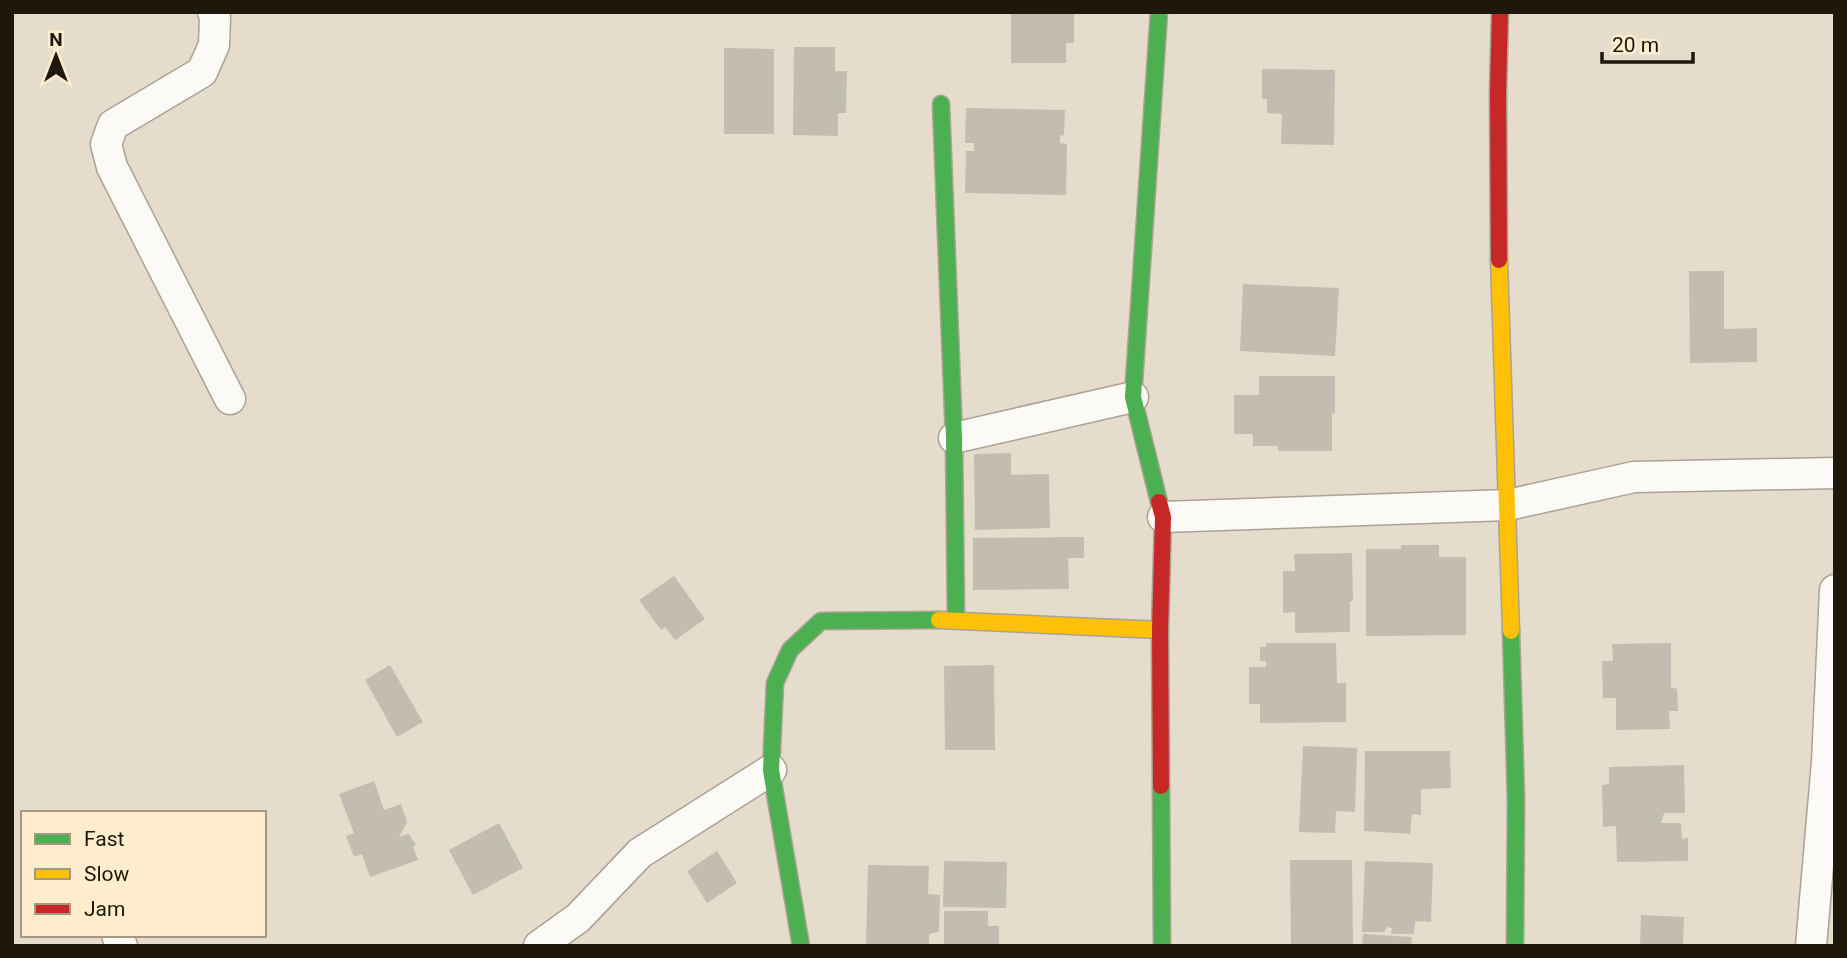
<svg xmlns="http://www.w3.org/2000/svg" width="1847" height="958" font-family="Roboto,sans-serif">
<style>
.building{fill:#c2bdb0}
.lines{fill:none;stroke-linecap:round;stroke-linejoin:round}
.street-casing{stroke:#aaa295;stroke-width:33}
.fast-casing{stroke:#aaa295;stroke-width:19}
.slow-casing{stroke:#aaa295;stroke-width:19}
.jam-casing{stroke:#aaa295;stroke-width:19}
.street{stroke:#fbfaf7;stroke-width:30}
.fast{stroke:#4caf50;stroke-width:16}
.slow{stroke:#ffc107;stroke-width:16}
.jam{stroke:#c62828;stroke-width:16}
</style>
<rect width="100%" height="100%" fill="#e6dccb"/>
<!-- building -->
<g class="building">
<path d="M 1011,12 L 1074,12 L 1074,43 L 1066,43 L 1066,63 L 1011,63 Z"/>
<path d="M 794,47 L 835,47 L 835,71 L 847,71 L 846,113 L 838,113 L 838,136 L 793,135 Z"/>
<path d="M 724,48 L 774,49 L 774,134 L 724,134 Z"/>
<path d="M 1262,69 L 1335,70 L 1334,145 L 1281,144 L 1282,114 L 1267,113 L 1267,99 L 1262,99 Z"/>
<path d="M 966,108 L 1065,110 L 1064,135 L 1060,136 L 1060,143 L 1067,144 L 1066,195 L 965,193 L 966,151 L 974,151 L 974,143 L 965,143 Z"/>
<path d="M 1689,271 L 1724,271 L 1724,329 L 1757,328 L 1757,362 L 1690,363 Z"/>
<path d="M 1243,284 L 1339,288 L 1335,356 L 1240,351 Z"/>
<path d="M 1259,376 L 1335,376 L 1335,413 L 1332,414 L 1332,451 L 1278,451 L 1278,446 L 1253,446 L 1253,434 L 1234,434 L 1234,395 L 1259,395 Z"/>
<path d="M 1011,453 L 1011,475 L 1049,474 L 1050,528 L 975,530 L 974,454 Z"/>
<path d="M 1084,537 L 1084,558 L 1068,558 L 1069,589 L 973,590 L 973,538 Z"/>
<path d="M 1401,545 L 1439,545 L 1439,557 L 1466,557 L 1466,635 L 1366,636 L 1366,549 L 1401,549 Z"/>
<path d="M 1352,553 L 1353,601 L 1350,601 L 1350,632 L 1295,633 L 1295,612 L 1283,613 L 1283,571 L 1295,571 L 1294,554 Z"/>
<path d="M 674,576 L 705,619 L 675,640 L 665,627 L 661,630 L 639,600 Z"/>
<path d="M 1266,643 L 1336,643 L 1337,683 L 1346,683 L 1346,722 L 1260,723 L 1260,704 L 1249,704 L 1249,667 L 1266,667 L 1266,661 L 1260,661 L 1260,647 L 1266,647 Z"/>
<path d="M 1671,643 L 1671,687 L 1677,689 L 1678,711 L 1669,711 L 1670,729 L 1616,730 L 1616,698 L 1603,698 L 1602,661 L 1613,661 L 1612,644 Z"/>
<path d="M 390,665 L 423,722 L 397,737 L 365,680 Z"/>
<path d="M 994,665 L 995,750 L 945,750 L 944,666 Z"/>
<path d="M 1303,746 L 1357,748 L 1355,812 L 1336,811 L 1335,833 L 1299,832 Z"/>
<path d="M 1365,751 L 1450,751 L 1451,788 L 1421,789 L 1421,815 L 1412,814 L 1410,834 L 1364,831 Z"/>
<path d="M 1684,765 L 1685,813 L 1664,813 L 1661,823 L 1681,823 L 1682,839 L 1688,838 L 1688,861 L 1617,862 L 1616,826 L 1603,827 L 1602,785 L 1609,784 L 1609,767 Z"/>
<path d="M 374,781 L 384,810 L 401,804 L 407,822 L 399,837 L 409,834 L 416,845 L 413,847 L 418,860 L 370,877 L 362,854 L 354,857 L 346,836 L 354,833 L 339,794 Z"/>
<path d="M 499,823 L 523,868 L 473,895 L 449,850 Z"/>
<path d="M 717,851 L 737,883 L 707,903 L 687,871 Z"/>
<path d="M 1290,860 L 1352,860 L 1353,944 L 1291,945 Z"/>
<path d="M 944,861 L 1007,862 L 1006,908 L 943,907 Z"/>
<path d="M 1365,861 L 1433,863 L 1431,922 L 1415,921 L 1414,934 L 1391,934 L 1392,928 L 1387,927 L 1384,932 L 1362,932 Z"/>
<path d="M 868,865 L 929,866 L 928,894 L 940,895 L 939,932 L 929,934 L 929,946 L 866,946 Z"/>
<path d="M 944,911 L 988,911 L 988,926 L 999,926 L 999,946 L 944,946 Z"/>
<path d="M 1641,915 L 1684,917 L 1683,946 L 1640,946 Z"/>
<path d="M 1363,934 L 1412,937 L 1411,946 L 1362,946 Z"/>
</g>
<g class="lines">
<!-- street casing -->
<g class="street-casing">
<g id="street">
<path d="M 213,12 L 215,17 L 214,45 L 202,72 L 113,125 L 106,144 L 112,167 L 230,399"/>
<path d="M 954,438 L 1133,397"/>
<path d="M 1163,517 L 1508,505 L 1634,477 L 1835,473"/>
<path d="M 117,935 L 122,946"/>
<path d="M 539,946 L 578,918 L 640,853 L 771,770"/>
<path d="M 1811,946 L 1827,762 L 1835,590"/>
</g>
</g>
<!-- fast casing -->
<g class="fast-casing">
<g id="fast">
<path d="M 1159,12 L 1133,397 L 1159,502"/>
<path d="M 941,104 L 954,438 L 956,620"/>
<path d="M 1511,631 L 1516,800 L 1515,946"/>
<path d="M 1161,786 L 1162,946"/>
<path d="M 801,946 L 771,770 L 775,683 L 790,650 L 821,621 L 939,620"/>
</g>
</g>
<!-- slow casing -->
<g class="slow-casing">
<g id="slow">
<path d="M 1499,260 L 1511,631"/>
<path d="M 939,620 L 1160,630"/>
</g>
</g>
<!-- jam casing -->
<g class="jam-casing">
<g id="jam">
<path d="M 1499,260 L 1498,92 L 1500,12"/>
<path d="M 1159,502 L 1163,517 L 1160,630 L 1161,786"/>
</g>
</g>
<!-- street -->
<use href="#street" class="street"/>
<!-- fast -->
<use href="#fast" class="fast"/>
<!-- slow -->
<use href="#slow" class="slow"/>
<!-- jam -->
<use href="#jam" class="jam"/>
</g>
<!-- border -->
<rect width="1847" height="958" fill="none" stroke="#1d170c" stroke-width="28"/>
<!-- legend -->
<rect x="21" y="811" width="245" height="126" fill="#ffedcd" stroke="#a59780" stroke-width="2"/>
<rect x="35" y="834" width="35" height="10" fill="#4caf50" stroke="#a59780" stroke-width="2"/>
<text x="84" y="846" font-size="21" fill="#1d170c">Fast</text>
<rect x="35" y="869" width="35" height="10" fill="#ffc107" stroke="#a59780" stroke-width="2"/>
<text x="84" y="881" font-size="21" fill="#1d170c">Slow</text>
<rect x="35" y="904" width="35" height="10" fill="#c62828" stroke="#a59780" stroke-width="2"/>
<text x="84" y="916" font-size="21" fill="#1d170c">Jam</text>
<!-- north arrow -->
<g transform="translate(56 56)" stroke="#ffedcd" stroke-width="5" paint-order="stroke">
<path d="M0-5L12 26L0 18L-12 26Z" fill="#1d170c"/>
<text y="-10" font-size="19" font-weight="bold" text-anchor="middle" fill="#1d170c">N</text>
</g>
<!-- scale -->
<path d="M1602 52v10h91v-10" fill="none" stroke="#1d170c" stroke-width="3.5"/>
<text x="1612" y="52" font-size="21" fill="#1d170c" stroke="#ffedcd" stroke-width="5" paint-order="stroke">20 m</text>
</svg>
